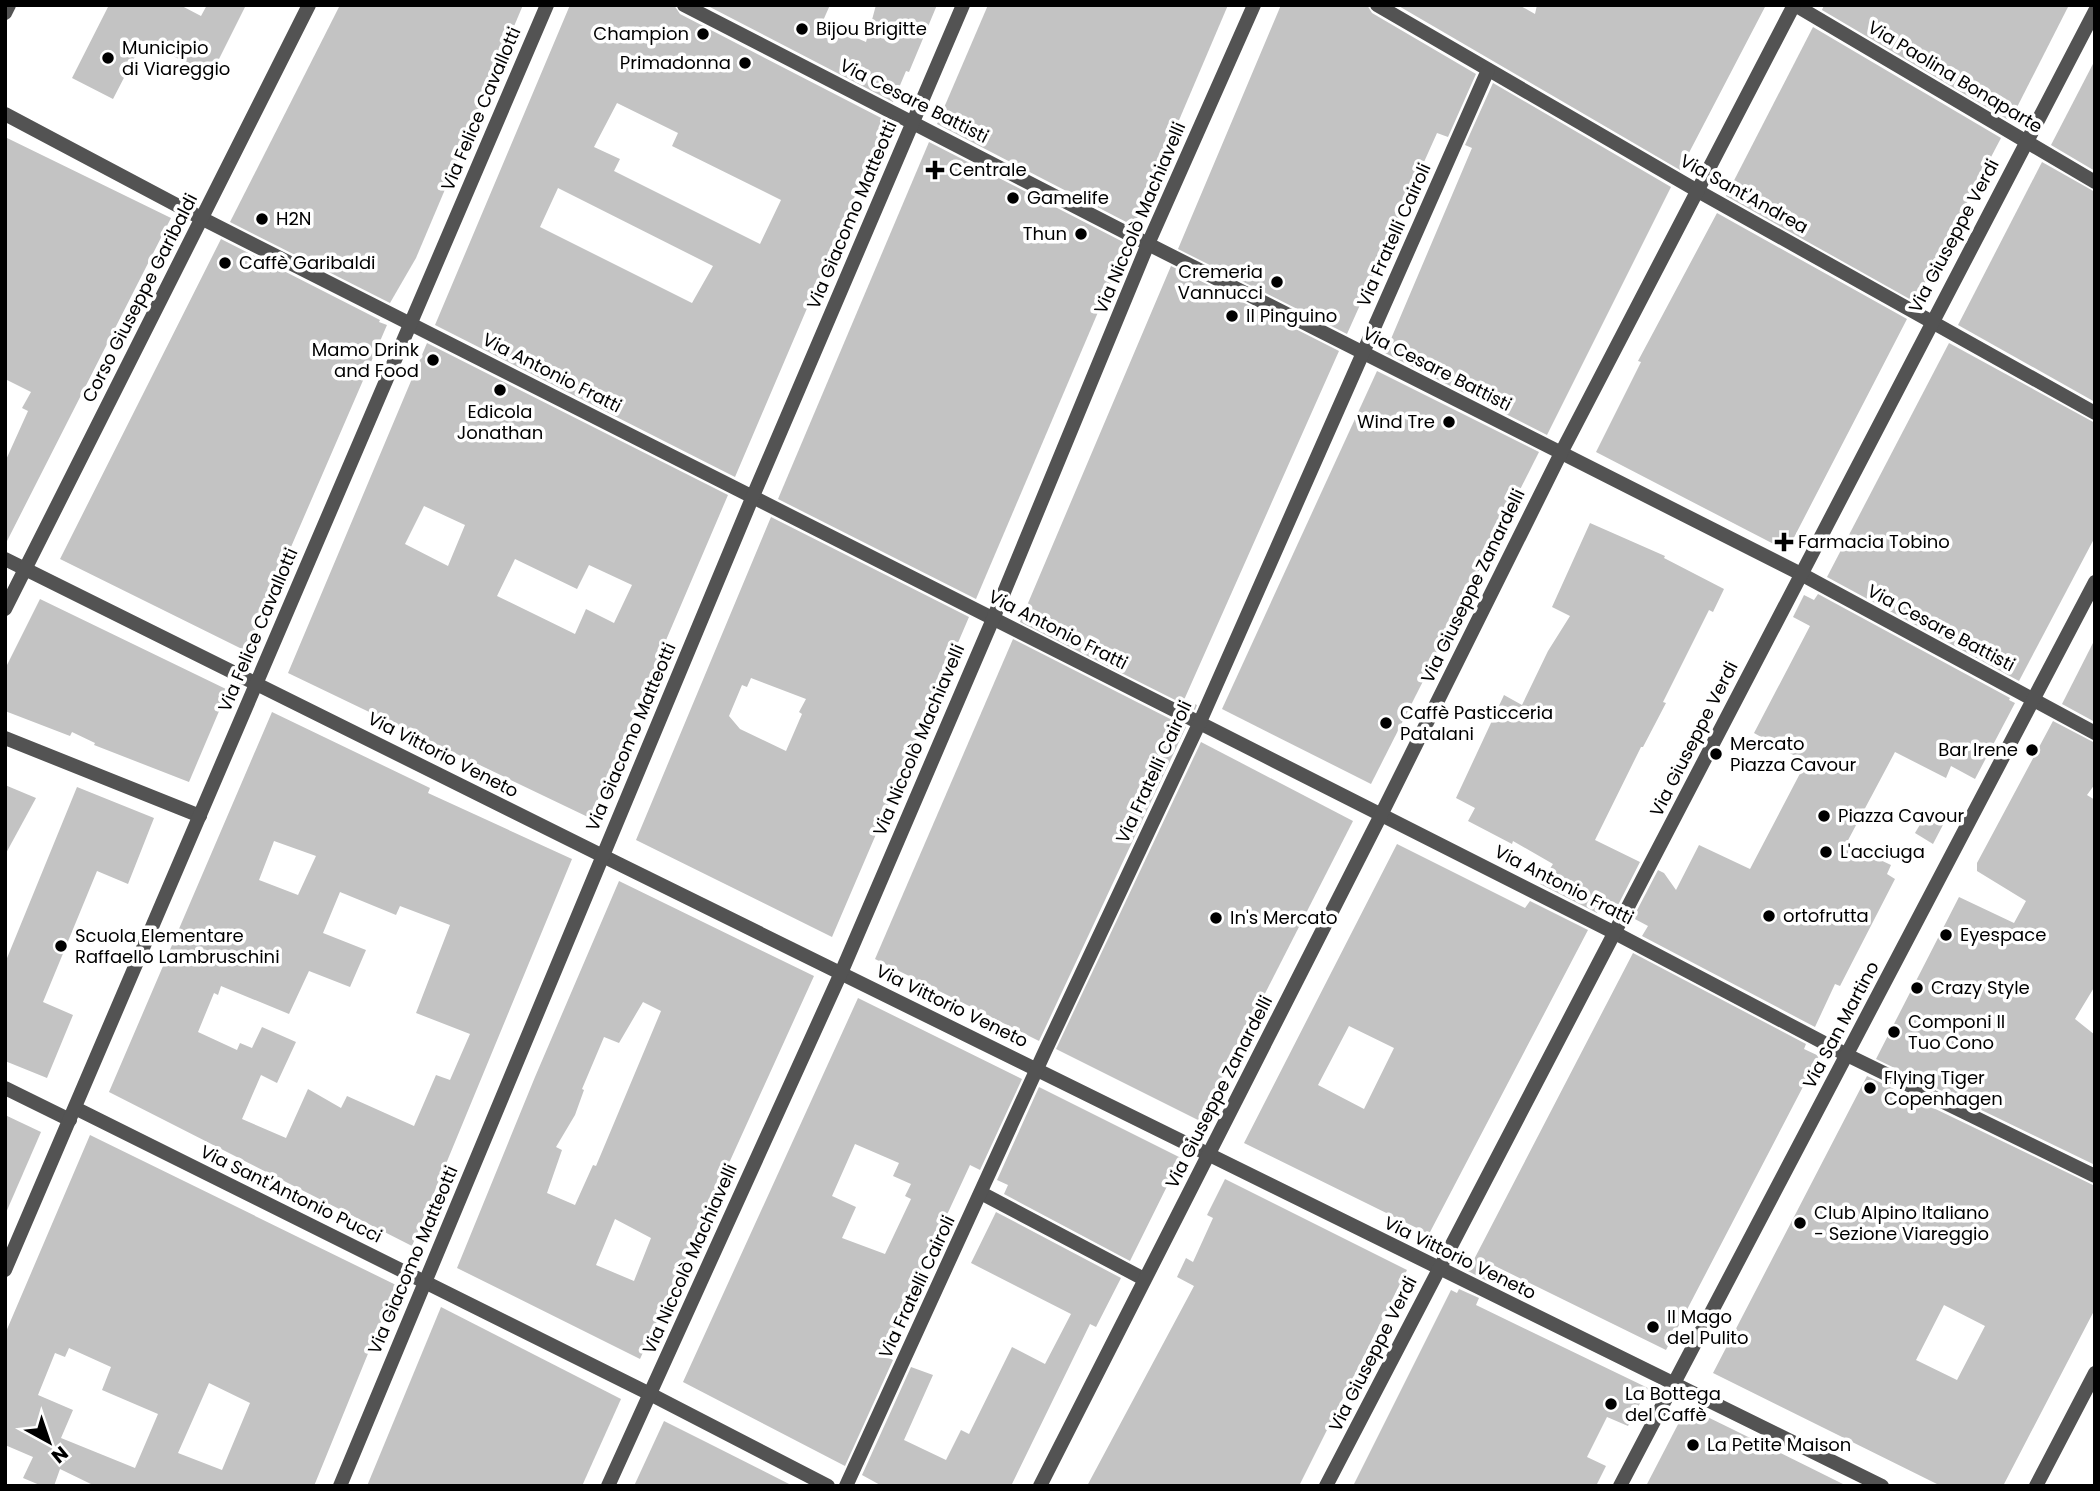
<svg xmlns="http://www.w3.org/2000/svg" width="2100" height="1491" viewBox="0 0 2100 1491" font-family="Poppins,sans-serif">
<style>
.building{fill:#c3c3c3;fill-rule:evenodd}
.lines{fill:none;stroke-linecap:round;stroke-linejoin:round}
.street{stroke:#535353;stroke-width:14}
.poi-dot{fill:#000;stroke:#fff;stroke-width:2.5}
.labels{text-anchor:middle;stroke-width:7;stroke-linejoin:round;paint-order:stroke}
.poi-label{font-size:18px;fill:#000;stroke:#fff;text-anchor:start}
.street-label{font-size:18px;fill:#000;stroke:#fff}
</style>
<rect width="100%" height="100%" fill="#fff"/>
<!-- building -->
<g class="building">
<polygon points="109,5 180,5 201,16 207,5 246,5 211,75 143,41 113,99 72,78"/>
<polygon points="340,5 523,5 416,258 390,303 230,222"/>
<path d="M570,5h104l6,9 207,107 -152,356 -300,-152zM617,103l61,30 -6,13 109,54 -21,44 -146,-73 6,-12 -26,-12zM558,188l155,78 -21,37 -152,-76z"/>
<polygon points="706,5 830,5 822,23 866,42 876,5 937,5 909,72 906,71 893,102"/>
<polygon points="988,5 1228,5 1134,226 937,124"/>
<polygon points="1281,5 1367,5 1372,13 1476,74 1448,137 1437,133 1347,334 1178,249"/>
<polygon points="1397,5 1519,5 1535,14 1537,5 1766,5 1680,170"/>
<polygon points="1824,5 2069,5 2010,121 1822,10"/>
<polygon points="1813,27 2001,138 1915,302 1726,196"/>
<polygon points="2095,60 2095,171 2051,145"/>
<polygon points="1493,83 1671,187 1547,435 1385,353 1472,148 1465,145"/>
<polygon points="5,137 171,218 5,545 5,462 28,411 22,408 31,392 5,379"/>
<polygon points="929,142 1127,244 976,599 778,499"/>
<polygon points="2042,162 2095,192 2095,402 1958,325"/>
<polygon points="1717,213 1907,319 1787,551 1596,452 1641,362 1638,361"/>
<polygon points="221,239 380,320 379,322 387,325 246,651 60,559"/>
<polygon points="1171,266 1339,351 1184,700 1197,705 1195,710 1020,622"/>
<path d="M427,343l301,152 -138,323 -302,-145zM424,506l41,19 -17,41 -43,-22zM515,559l62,30 12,-24 43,20 -18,38 -28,-14 -11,25 -78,-38z"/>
<polygon points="1949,343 2095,423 2095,537 2019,681 1827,577"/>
<polygon points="1377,371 1539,452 1371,784 1222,709"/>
<path d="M771,517l198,100 -137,320 -196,-97zM751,678l55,21 -7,13 3,2 -16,37 -46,-22 -11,-13 13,-31 5,2z"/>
<polygon points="1590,523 1665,556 1664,558 1724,589 1713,612 1709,610 1663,702 1666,703 1643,747 1641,747 1595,840 1640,862 1616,909 1603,903 1597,913 1540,884 1553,864 1513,841 1512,844 1468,821 1475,808 1456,798 1504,695 1522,705 1548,651 1570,616 1552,607"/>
<polygon points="1818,594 2010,698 2009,700 2015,703 1975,779 1951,766 1946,778 1895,752 1846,844 1891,865 1887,874 1895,879 1840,986 1835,984 1815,1027 1642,936 1648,926 1633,918 1658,870 1664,873 1676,890 1699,845 1750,869 1806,762 1754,733 1810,626 1793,617 1804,595 1814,600"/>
<polygon points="40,599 228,690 189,782 94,745 95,743 72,732 70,736 5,711 5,669"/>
<polygon points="1013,639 1186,727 1039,1041 875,959"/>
<polygon points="2095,639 2095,722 2062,704"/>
<path d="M272,712l158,76 -2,5 144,66 -160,387 -303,-154zM274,841l42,15 -18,39 -39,-15zM340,892l56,23 4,-9 50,19 -34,88 54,21 -20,46 -14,-5 -22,51 -67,-30 -6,12 -33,-19 -22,49 -44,-19 19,-44 16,8 19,-41 -34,-15 -10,21 -12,-5 -3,7 -39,-18 16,-39 4,2 3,-9 68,28 20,-43 41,16 16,-37 -43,-17z"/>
<polygon points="2053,721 2095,743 2095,784 2087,795 2095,800 2095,986 2075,1019 2095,1035 2095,1165 1876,1059 1959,897 2014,923 2026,901 1977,871 1977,863"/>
<polygon points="1201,742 1353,821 1200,1121 1056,1049"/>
<polygon points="5,785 36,798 5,855"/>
<polygon points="77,787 154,818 128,884 97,871 43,1002 73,1015 47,1078 5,1061 5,963"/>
<polygon points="1928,811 1945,821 1933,844 1915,833"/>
<path d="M1397,844l128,64 5,-7 58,29 -159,304 -185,-91zM1349,1026l45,22 -30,61 -46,-24z"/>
<path d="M619,881l195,95 -174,383 -183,-91 78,-191zM643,1002l18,9 -65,155 -3,-1 -18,40 -28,-12 15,-43 -6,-3 19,-32 9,-25 -2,-1 22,-52 15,6zM615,1219l36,19 -17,43 -38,-16z"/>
<polygon points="1633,953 1806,1044 1804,1049 1819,1056 1666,1350 1493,1265 1487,1281 1468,1271"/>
<path d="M858,998l164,81 -42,91 -10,-5 -56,121 -31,69 10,5 -48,106 -162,-84zM855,1144l44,19 -6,13 18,8 -6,12 6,3 -26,55 -43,-16 14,-31 -24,-11z"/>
<path d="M1867,1076l228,110v123l-92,177h-62l-228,-113zM1944,1305l41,21 -28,54 -41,-20z"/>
<polygon points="1039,1087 1181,1158 1130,1261 1004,1194 1008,1185 997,1180"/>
<polygon points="5,1115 41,1132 5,1215"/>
<path d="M90,1135l306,150 -82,201h-219l-35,-17 -6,17h-12l-19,-8 10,-21 -28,-12v-111zM69,1348l42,19 -9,23 56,24 -23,54 -74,-30 12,-28 -35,-15 17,-42 10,4zM209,1383l41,20 -28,67 -44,-17z"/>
<polygon points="1225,1179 1407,1270 1299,1486 1087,1486 1194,1286 1177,1277 1186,1258 1193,1262 1213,1218 1207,1215"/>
<polygon points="996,1212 1121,1278 1096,1327 1090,1324 1011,1486 882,1486 862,1475 911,1367 933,1375 904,1440 946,1460 961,1430 969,1434 1012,1347 1045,1364 1071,1314 971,1263"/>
<polygon points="1459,1289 1479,1298 1476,1305 1648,1388 1628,1426 1607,1417 1587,1457 1606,1466 1596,1486 1353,1486 1451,1290 1457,1293"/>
<polygon points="441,1307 621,1399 582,1486 367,1486"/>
<polygon points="1687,1407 1734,1430 1847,1486 1646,1486"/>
<polygon points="664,1421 706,1442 793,1486 634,1486"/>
</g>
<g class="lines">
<!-- street -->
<g class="street">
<polyline points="684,5 1148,244 1801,574 2095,733"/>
<polyline points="1377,5 1696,190 2095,413"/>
<polyline points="1795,5 2095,182"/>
<polyline points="5,13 9,5"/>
<polyline points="5,114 201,218 1615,933 1847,1055 2095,1176"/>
<polyline points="5,559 621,865 1882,1486"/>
<polyline points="5,609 309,5"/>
<polyline points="5,738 200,816"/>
<polyline points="5,1088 70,1120"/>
<polyline points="75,1108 650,1394 828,1486"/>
<polyline points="981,1193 1144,1279"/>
<polyline points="5,1270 547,5"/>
<polyline points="340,1486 753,496 963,5"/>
<polyline points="608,1486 841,973 993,619 1148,244 1254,5"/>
<polyline points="846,1486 1046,1049 1199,724 1488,70"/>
<polyline points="1040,1486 1381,815 1561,453 1794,5"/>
<polyline points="1326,1486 2095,11"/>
<polyline points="1620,1486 2095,582"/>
<polyline points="2036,1486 2095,1373"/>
</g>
</g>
<!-- markers -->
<g class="poi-dot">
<circle cx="802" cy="29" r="7"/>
<circle cx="703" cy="34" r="7"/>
<circle cx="108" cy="58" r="7"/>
<circle cx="745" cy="63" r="7"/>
<path d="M931.5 159.5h7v7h7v7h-7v7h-7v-7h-7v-7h7z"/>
<circle cx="1013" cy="198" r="7"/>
<circle cx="262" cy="219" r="7"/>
<circle cx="1081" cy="234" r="7"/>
<circle cx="225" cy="263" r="7"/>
<circle cx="1277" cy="282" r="7"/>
<circle cx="1232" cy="316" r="7"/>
<circle cx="433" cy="360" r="7"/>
<circle cx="500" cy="390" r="7"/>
<circle cx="1449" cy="422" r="7"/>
<path d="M1780.5 531.5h7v7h7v7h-7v7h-7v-7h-7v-7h7z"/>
<circle cx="1386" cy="723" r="7"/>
<circle cx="2032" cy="750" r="7"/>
<circle cx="1716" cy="754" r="7"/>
<circle cx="1824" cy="816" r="7"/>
<circle cx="1826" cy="852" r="7"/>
<circle cx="1769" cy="916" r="7"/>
<circle cx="1216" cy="918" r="7"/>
<circle cx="1946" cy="935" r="7"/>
<circle cx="61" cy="946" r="7"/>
<circle cx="1917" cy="988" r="7"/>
<circle cx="1894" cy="1032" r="7"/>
<circle cx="1870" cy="1088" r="7"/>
<circle cx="1800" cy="1223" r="7"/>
<circle cx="1653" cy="1327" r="7"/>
<circle cx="1611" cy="1404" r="7"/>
<circle cx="1693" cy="1445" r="7"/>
</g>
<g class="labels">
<!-- poi labels -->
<g class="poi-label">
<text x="816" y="35">Bijou Brigitte</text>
<text x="689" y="40" text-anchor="end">Champion</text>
<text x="122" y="54">Municipio<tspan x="122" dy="21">di Viareggio</tspan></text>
<text x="731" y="69" text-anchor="end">Primadonna</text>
<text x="949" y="176">Centrale</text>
<text x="1027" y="204">Gamelife</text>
<text x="276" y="225">H2N</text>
<text x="1067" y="240" text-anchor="end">Thun</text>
<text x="239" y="269">Caffè Garibaldi</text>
<text x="1263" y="278" text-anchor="end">Cremeria<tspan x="1263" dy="21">Vannucci</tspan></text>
<text x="1246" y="322">Il Pinguino</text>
<text x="419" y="356" text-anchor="end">Mamo Drink<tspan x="419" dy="21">and Food</tspan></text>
<text x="500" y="418" text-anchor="middle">Edicola<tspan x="500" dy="21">Jonathan</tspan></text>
<text x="1435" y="428" text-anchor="end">Wind Tre</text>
<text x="1798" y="548">Farmacia Tobino</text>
<text x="1400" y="719">Caffè Pasticceria<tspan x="1400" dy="21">Patalani</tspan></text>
<text x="1730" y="750">Mercato<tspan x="1730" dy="21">Piazza Cavour</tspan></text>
<text x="2018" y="756" text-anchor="end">Bar Irene</text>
<text x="1838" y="822">Piazza Cavour</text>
<text x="1840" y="858">L'acciuga</text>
<text x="1783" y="922">ortofrutta</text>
<text x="1230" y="924">In's Mercato</text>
<text x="1960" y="941">Eyespace</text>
<text x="75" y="942">Scuola Elementare<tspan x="75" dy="21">Raffaello Lambruschini</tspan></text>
<text x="1931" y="994">Crazy Style</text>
<text x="1908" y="1028">Componi Il<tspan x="1908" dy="21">Tuo Cono</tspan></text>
<text x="1884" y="1084">Flying Tiger<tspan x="1884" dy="21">Copenhagen</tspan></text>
<text x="1814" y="1219">Club Alpino Italiano<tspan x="1814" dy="21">- Sezione Viareggio</tspan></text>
<text x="1667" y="1323">Il Mago<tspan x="1667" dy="21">del Pulito</tspan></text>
<text x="1625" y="1400">La Bottega<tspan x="1625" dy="21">del Caffè</tspan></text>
<text x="1707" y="1451">La Petite Maison</text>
</g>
<!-- street labels -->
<g class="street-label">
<text transform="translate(1955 77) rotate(31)" y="6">Via Paolina Bonaparte</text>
<text transform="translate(914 101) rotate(27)" y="6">Via Cesare Battisti</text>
<text transform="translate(481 109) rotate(-67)" y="6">Via Felice Cavallotti</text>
<text transform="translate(1744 194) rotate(29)" y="6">Via Sant'Andrea</text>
<text transform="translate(852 215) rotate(-67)" y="6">Via Giacomo Matteotti</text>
<text transform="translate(1140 218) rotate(-67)" y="6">Via Niccolò Machiavelli</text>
<text transform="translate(1394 235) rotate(-66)" y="6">Via Fratelli Cairoli</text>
<text transform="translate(1954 236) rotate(-62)" y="6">Via Giuseppe Verdi</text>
<text transform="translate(140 298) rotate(-63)" y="6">Corso Giuseppe Garibaldi</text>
<text transform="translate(1437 369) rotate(27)" y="6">Via Cesare Battisti</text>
<text transform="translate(552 373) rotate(27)" y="6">Via Antonio Fratti</text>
<text transform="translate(1473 586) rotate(-64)" y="6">Via Giuseppe Zanardelli</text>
<text transform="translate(1941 628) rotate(28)" y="6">Via Cesare Battisti</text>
<text transform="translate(258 630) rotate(-67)" y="6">Via Felice Cavallotti</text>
<text transform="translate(1058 630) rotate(27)" y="6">Via Antonio Fratti</text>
<text transform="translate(631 737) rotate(-67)" y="6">Via Giacomo Matteotti</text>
<text transform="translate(1694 739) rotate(-63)" y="6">Via Giuseppe Verdi</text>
<text transform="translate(919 740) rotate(-67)" y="6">Via Niccolò Machiavelli</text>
<text transform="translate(443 755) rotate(27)" y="6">Via Vittorio Veneto</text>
<text transform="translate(1154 772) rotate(-65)" y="6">Via Fratelli Cairoli</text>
<text transform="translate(1564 885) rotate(27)" y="6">Via Antonio Fratti</text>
<text transform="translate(952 1006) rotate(26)" y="6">Via Vittorio Veneto</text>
<text transform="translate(1841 1025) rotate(-62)" y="6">Via San Martino</text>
<text transform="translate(1219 1092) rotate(-63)" y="6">Via Giuseppe Zanardelli</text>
<text transform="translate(291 1194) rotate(26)" y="6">Via Sant'Antonio Pucci</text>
<text transform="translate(1460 1258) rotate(26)" y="6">Via Vittorio Veneto</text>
<text transform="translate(690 1259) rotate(-66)" y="6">Via Niccolò Machiavelli</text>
<text transform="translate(413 1260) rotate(-67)" y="6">Via Giacomo Matteotti</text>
<text transform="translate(917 1287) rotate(-65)" y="6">Via Fratelli Cairoli</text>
<text transform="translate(1373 1354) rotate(-63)" y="6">Via Giuseppe Verdi</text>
</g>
</g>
<!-- border -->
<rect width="2100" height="1491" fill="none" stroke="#000000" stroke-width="14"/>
<!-- north arrow -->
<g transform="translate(49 1442) rotate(140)" stroke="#ffffff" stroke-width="5" paint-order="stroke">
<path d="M0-5L12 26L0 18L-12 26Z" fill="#000000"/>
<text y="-10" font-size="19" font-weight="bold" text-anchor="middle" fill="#000000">N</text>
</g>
</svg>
